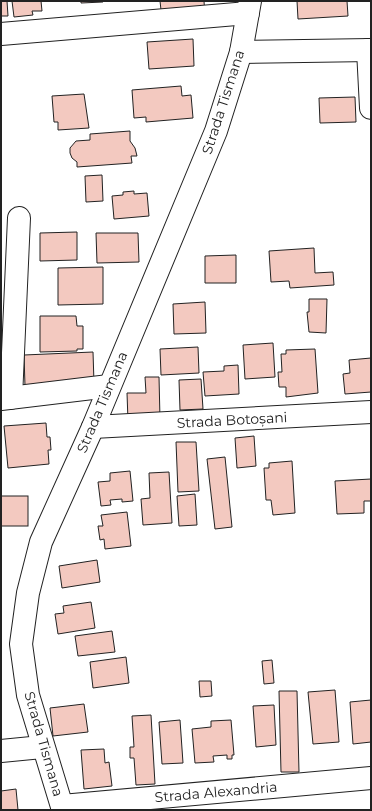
<svg xmlns="http://www.w3.org/2000/svg" width="372" height="811" viewBox="0 0 372 811" font-family="Montserrat,sans-serif">
<style>
.building{fill:#f3c9c0;stroke:#222}
.lines{fill:none;stroke-linecap:round;stroke-linejoin:round}
.minor-casing{stroke:#222;stroke-width:24}
.minor{stroke:#fff;stroke-width:22}
.labels{text-anchor:middle;stroke-width:3;stroke-linejoin:round;paint-order:stroke}
.street-label{font-size:14px;fill:#222;stroke:#fff}
</style>
<rect width="100%" height="100%" fill="#fff"/>
<!-- building -->
<g class="building">
<polygon points="1,1 7,1 8,16 1,16"/>
<polygon points="12,1 41,1 42,11 32,11 33,15 14,17"/>
<polygon points="81,1 103,1 103,2 81,3"/>
<polygon points="160,1 204,1 205,16 162,19"/>
<polygon points="297,1 347,1 348,16 298,19"/>
<polygon points="193,39 194,66 149,69 147,42"/>
<polygon points="181,86 182,96 191,95 193,118 146,122 146,117 134,118 132,90"/>
<polygon points="84,94 89,128 58,130 58,122 54,122 52,96"/>
<polygon points="355,97 356,122 320,123 319,98"/>
<polygon points="130,131 130,141 135,148 137,156 131,156 132,163 77,167 77,162 72,158 70,153 70,148 76,141 90,140 90,134"/>
<polygon points="102,175 103,201 86,202 85,176"/>
<polygon points="134,191 134,194 147,193 149,216 114,219 112,196 123,195 123,192"/>
<polygon points="77,232 77,260 40,261 40,233"/>
<polygon points="96,233 138,233 139,262 97,263"/>
<polygon points="314,248 315,273 333,272 334,285 290,288 289,281 271,282 269,251"/>
<polygon points="236,255 236,283 205,283 205,256"/>
<polygon points="103,267 103,304 58,305 58,268"/>
<polygon points="309,299 327,299 326,333 309,332 307,312 309,312"/>
<polygon points="205,302 206,333 174,334 173,304"/>
<polygon points="40,316 76,316 77,326 83,326 83,349 77,349 77,351 40,352"/>
<polygon points="273,343 275,377 245,379 243,345"/>
<polygon points="198,347 199,373 161,375 160,349"/>
<polygon points="315,349 318,393 286,397 286,387 279,387 278,372 282,372 281,354 286,354 286,350"/>
<polygon points="93,352 94,383 25,386 24,355"/>
<polygon points="371,358 371,392 345,394 343,374 350,373 349,360"/>
<polygon points="238,365 239,394 205,396 203,372 224,371 224,366"/>
<polygon points="145,377 159,377 160,419 128,421 127,393 146,393"/>
<polygon points="201,379 203,409 180,410 179,380"/>
<polygon points="46,423 47,437 50,437 51,450 48,450 49,464 8,468 4,426"/>
<polygon points="254,436 256,466 237,468 235,438"/>
<polygon points="176,442 196,442 199,491 178,492"/>
<polygon points="225,457 232,527 215,529 207,459"/>
<polygon points="292,461 295,513 273,515 271,500 266,500 264,468 269,468 269,463"/>
<polygon points="130,471 133,501 122,502 122,499 110,500 111,505 101,506 98,482 110,481 110,473"/>
<polygon points="169,472 172,523 143,525 141,499 150,498 149,473"/>
<polygon points="371,479 371,501 364,501 364,513 337,514 335,481"/>
<polygon points="195,494 197,525 179,526 177,496"/>
<rect x="1" y="496" width="27" height="30"/>
<polygon points="127,512 131,546 105,549 104,539 100,540 98,526 103,526 101,515"/>
<polygon points="97,560 100,582 62,588 59,566"/>
<polygon points="91,602 95,628 58,634 55,614 64,613 63,606"/>
<polygon points="112,631 115,652 78,656 75,636"/>
<polygon points="126,657 129,683 93,688 90,662"/>
<polygon points="272,660 274,683 264,684 262,661"/>
<polygon points="199,681 211,681 212,696 200,697"/>
<polygon points="335,690 339,742 313,744 308,692"/>
<polygon points="279,691 297,691 299,772 281,772"/>
<polygon points="371,700 371,742 353,744 350,702"/>
<polygon points="84,704 88,732 53,736 50,708"/>
<polygon points="274,705 276,745 256,747 253,706"/>
<polygon points="151,715 155,784 136,785 134,758 130,758 130,747 134,747 132,716"/>
<polygon points="180,720 183,763 162,764 159,722"/>
<polygon points="231,720 234,755 232,755 232,759 227,759 227,755 213,756 214,762 195,763 192,729 211,727 211,721"/>
<polygon points="104,749 105,763 109,762 112,786 84,789 81,750"/>
<polygon points="16,789 18,810 1,810 1,791"/>
</g>
<g class="lines">
<!-- minor casing -->
<g class="minor-casing">
<g id="minor">
<polyline points="1,34 248,13"/>
<polyline points="368,50 371,108"/>
<polyline points="241,52 371,50"/>
<polyline points="11,398 19,218"/>
<polyline points="1,399 109,386"/>
<polyline points="93,427 371,412"/>
<polyline points="1,751 42,747"/>
<polyline points="62,806 371,778"/>
<polyline points="63,810 28,695 21,644 28,593 41,542 93,427 216,131 241,52 250,1"/>
</g>
</g>
<!-- minor -->
<use href="#minor" class="minor"/>
</g>
<g class="labels">
<!-- street labels -->
<g class="street-label">
<text transform="translate(223 102) rotate(-72)" y="5">Strada Tismana</text>
<text transform="translate(102 402) rotate(-67)" y="5">Strada Tismana</text>
<text transform="translate(232 420) rotate(-3)" y="5">Strada Botoșani</text>
<text transform="translate(44 744) rotate(74)" y="5">Strada Tismana</text>
<text transform="translate(216 792) rotate(-5)" y="5">Strada Alexandria</text>
</g>
</g>
<!-- border -->
<rect width="372" height="811" fill="none" stroke="#222222" stroke-width="4"/>
</svg>
